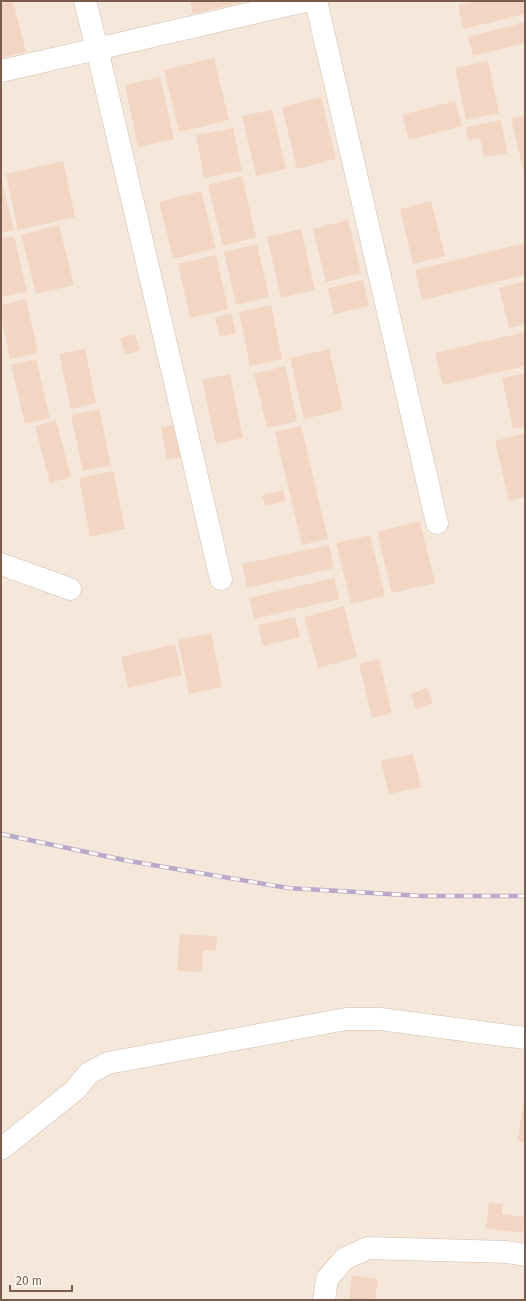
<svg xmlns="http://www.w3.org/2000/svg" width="526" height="1301" viewBox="0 0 526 1301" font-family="'Fira Sans',sans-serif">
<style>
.residential{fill:#f5e8da}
.building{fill:#f3d5c3}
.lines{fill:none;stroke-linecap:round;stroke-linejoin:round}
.minor-casing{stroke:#d1beb0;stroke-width:23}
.minor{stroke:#fff;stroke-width:22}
.rail-casing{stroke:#b9a8c9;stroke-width:4.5}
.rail{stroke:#fffaf3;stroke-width:3;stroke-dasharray:9;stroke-linecap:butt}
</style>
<rect width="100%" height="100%" fill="#fdf6ec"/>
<!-- residential -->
<rect class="residential" x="1" y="1" width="524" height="1299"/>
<!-- building -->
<g class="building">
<polygon points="13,1 26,52 1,58 1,4"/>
<polygon points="190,1 244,1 244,2 193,14"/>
<polygon points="476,1 525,1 525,14 463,29 458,5"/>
<polygon points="525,22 525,43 473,56 468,37"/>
<polygon points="214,58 229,120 179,132 164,70"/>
<polygon points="488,61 499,113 466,120 455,68"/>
<polygon points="160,77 174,139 138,147 125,85"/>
<polygon points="321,97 336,159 297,169 282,107"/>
<polygon points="455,101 462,126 409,140 402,115"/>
<polygon points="272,110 286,169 256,176 242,116"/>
<polygon points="525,115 525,173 524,173 511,119"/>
<polygon points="501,120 507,153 484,157 480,138 468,140 466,127"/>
<polygon points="233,128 242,171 204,178 196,135"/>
<polygon points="63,161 75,217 18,230 6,174"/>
<polygon points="242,176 256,237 223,246 208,185"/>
<polygon points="1,179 14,230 1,233"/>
<polygon points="201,191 216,248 173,259 159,202"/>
<polygon points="431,201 445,256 413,264 400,209"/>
<polygon points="348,220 361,273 326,282 313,229"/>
<polygon points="59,225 74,285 36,294 21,235"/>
<polygon points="301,229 315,290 281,298 267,237"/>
<polygon points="14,236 27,292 1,297 1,239"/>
<polygon points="525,243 525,275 422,300 415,270"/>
<polygon points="257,244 269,297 236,305 224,252"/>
<polygon points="216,255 228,309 190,318 178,264"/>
<polygon points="363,280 369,306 334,314 328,288"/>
<polygon points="525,281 525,324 509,328 499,288"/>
<polygon points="26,299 38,353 10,359 1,316 1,305"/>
<polygon points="271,305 282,359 250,366 239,312"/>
<polygon points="231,313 236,333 220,337 215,318"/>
<polygon points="525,332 525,366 443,385 435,353"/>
<polygon points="135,334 140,350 125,355 120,338"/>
<polygon points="85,349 96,403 71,409 59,354"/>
<polygon points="329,349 343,410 304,419 290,358"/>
<polygon points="36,359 50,418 25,424 11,365"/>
<polygon points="285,366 297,421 267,428 254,374"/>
<polygon points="525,373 525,427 513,429 502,378"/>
<polygon points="230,374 243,438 216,444 202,380"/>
<polygon points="99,409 111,465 83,471 71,415"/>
<polygon points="56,420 71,477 50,483 35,426"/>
<polygon points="174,425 181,457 167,460 161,427"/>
<polygon points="301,426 328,539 302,545 275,432"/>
<polygon points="525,433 525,497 509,501 495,441"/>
<polygon points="113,471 125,529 90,537 79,478"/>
<polygon points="283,490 286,501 265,506 262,495"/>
<polygon points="420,521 435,583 392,593 377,532"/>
<polygon points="370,535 385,596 351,604 336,543"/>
<polygon points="329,545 334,568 247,588 242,564"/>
<polygon points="334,578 339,599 254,619 249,598"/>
<polygon points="344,606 357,657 318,668 304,617"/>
<polygon points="295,617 300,637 263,646 258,625"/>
<polygon points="211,633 222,687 189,694 178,640"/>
<polygon points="175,644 182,675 128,688 121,657"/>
<polygon points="379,659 392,713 372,718 359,664"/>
<polygon points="427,688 433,703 416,710 411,694"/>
<polygon points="413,754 421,787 389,794 381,761"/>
<polygon points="180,934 217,936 216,951 203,950 202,972 177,971"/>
<polygon points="524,1095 525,1095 525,1142 518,1141"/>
<polygon points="489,1202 503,1204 502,1214 525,1217 523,1233 486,1229"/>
<polygon points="352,1275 378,1279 375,1300 349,1300"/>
</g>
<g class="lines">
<!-- minor casing -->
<g class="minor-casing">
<g id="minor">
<polyline points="85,1 97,49 221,579"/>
<polyline points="316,1 437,523"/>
<polyline points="1,71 305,1"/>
<polyline points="1,564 70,589"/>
<polyline points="1,1149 75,1090 89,1073 108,1063 346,1019 380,1019 525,1038"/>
<polyline points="324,1300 327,1279 344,1259 368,1248 507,1252 525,1255"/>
</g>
</g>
<!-- minor -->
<use href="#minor" class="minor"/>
<!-- rail casing -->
<g class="rail-casing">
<polyline id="rail" points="1,834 129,861 288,888 422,896 525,896"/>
</g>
<!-- rail -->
<use href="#rail" class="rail"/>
</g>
<!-- border -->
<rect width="526" height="1301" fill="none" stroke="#7a5c4d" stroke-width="4"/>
<!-- scale -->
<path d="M10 1285v6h62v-6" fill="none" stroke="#7a5c4d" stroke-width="2"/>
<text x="16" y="1285" font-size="12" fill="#7a5c4d" stroke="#fffaf3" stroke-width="3" paint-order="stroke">20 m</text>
</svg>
